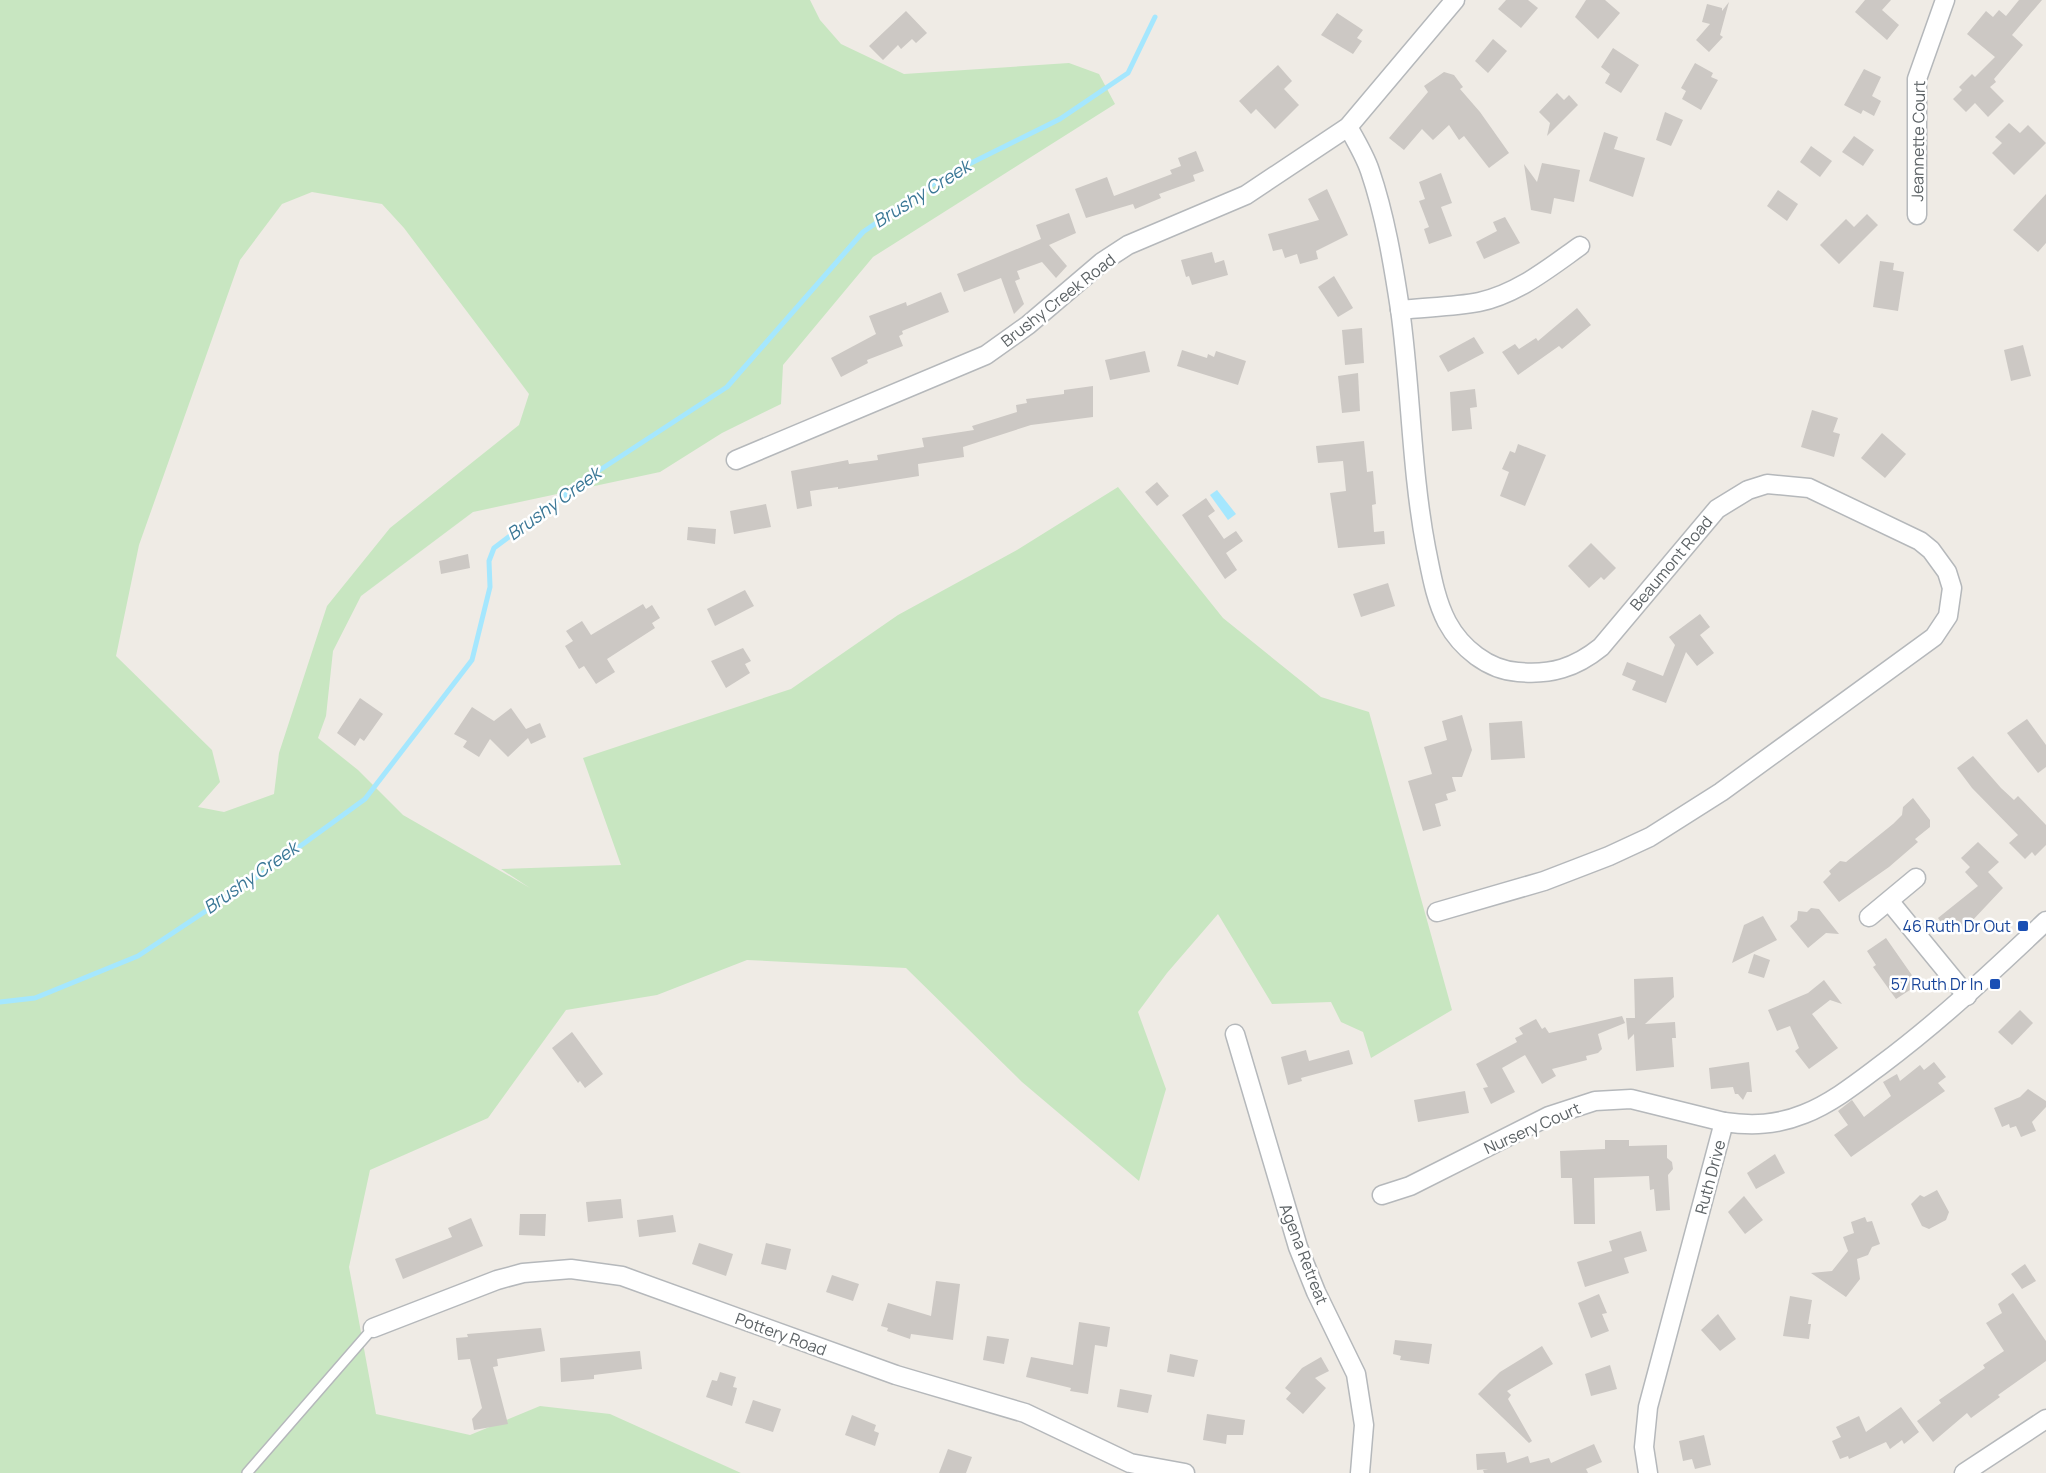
<svg xmlns="http://www.w3.org/2000/svg" width="2046" height="1473" viewBox="0 0 2046 1473" font-family="Manrope,sans-serif">
<style>
.green{fill:#c8e6c1;fill-rule:evenodd}
.water{fill:#a5e7fe}
.lines{fill:none;stroke-linecap:round;stroke-linejoin:round}
.stream{stroke:#a5e7fe;stroke-width:5}
.building{fill:#ccc8c4}
.service-casing{stroke:#b5b8bb;stroke-width:12}
.minor-casing{stroke:#b5b8bb;stroke-width:21}
.service{stroke:#fff;stroke-width:9}
.minor{stroke:#fff;stroke-width:18}
.transit-dot{fill:#1a4fb4;stroke:#fff;stroke-width:2}
.labels{text-anchor:middle;stroke-width:5;stroke-linejoin:round;paint-order:stroke}
.street-label{font-size:16px;fill:#5c6265;stroke:#fff}
.transit-label{font-size:16px;fill:#164399;stroke:#fff;text-anchor:end}
.water-label{font-size:18px;font-style:italic;fill:#3a7796;stroke:#fff}
</style>
<rect width="100%" height="100%" fill="#efebe5"/>
<!-- green -->
<path class="green" d="M0,0h810l10,20 21,24 63,30 165,-11 30,11 16,30 -242,153 -90,108 -2,39 -59,29 -62,39 -187,40 -112,84 -28,55 -7,65 -8,22 40,32 45,45 127,73 -29,-19 120,-4 -38,-107 208,-69 107,-74 119,-65 101,-63 105,131 98,79 48,15 83,298 -81,48 -8,-26 -22,-10 -10,-20 -59,2 -54,-90 -51,59 -29,39 28,77 -27,92 -117,-99 -116,-114 -159,-8 -90,35 -91,15 -78,108 -118,52 -21,97 27,147 94,21 70,-29 70,8 131,59h-741zM312,192l70,12 22,24 125,166 -10,31 -129,103 -63,78 -48,147 -5,41 -50,18 -26,-5 22,-25 -8,-32 -96,-94 23,-111 101,-285 42,-56z"/>
<!-- water -->
<polygon class="water" points="1217,490 1236,514 1228,520 1210,495"/>
<g class="lines">
<!-- stream -->
<polyline class="stream" points="0,1002 35,998 138,956 266,871 365,799 472,660 490,587 489,561 494,548 586,479 727,387 863,232 945,176 1060,119 1128,73 1155,17"/>
</g>
<!-- building -->
<g class="building">
<polygon points="1506,0 1528,0 1538,8 1521,28 1498,9"/>
<polygon points="1586,0 1605,0 1620,13 1598,39 1575,17"/>
<polygon points="1865,0 1891,0 1882,10 1899,25 1887,40 1855,12"/>
<polygon points="2019,0 2042,0 2012,35 2023,45 1994,79 1996,82 1990,87 2004,101 1988,117 1975,103 1966,112 1953,99 1962,90 1959,87 1972,74 1975,77 1995,57 1967,34 1986,11 1993,17 1999,10 2006,16"/>
<polygon points="1729,2 1720,35 1723,37 1709,52 1696,40 1710,24 1702,22 1707,4 1722,8 1722,11"/>
<polygon points="906,11 927,33 916,43 912,39 901,49 898,45 883,60 869,46"/>
<polygon points="1337,13 1363,30 1357,38 1362,41 1353,54 1321,35"/>
<polygon points="1493,39 1507,51 1488,73 1475,61"/>
<polygon points="1613,48 1639,65 1621,93 1605,83 1610,74 1601,67"/>
<polygon points="1695,63 1713,73 1711,77 1718,80 1701,110 1682,99 1686,91 1681,88"/>
<polygon points="1278,65 1292,81 1284,89 1299,105 1275,129 1256,109 1251,114 1239,101"/>
<polygon points="1864,69 1881,77 1872,96 1881,101 1874,116 1863,110 1861,114 1844,105"/>
<polygon points="1444,72 1454,75 1463,87 1460,89 1480,112 1509,153 1489,168 1464,136 1459,140 1449,125 1433,140 1422,129 1404,150 1389,138 1428,92 1424,86"/>
<polygon points="1557,93 1564,100 1569,95 1578,105 1547,136 1550,123 1539,112"/>
<polygon points="1665,112 1683,120 1671,146 1656,140"/>
<polygon points="2009,123 2020,133 2028,125 2046,143 2014,175 1992,153 2002,143 1995,137"/>
<polygon points="1604,132 1618,137 1614,149 1645,158 1633,197 1589,181"/>
<polygon points="1854,136 1874,150 1863,166 1842,152"/>
<polygon points="1811,146 1832,161 1820,177 1800,162"/>
<polygon points="1196,151 1204,171 1193,175 1195,181 1159,194 1161,198 1135,209 1133,204 1086,218 1075,189 1107,177 1114,196 1172,174 1170,170 1181,166 1178,158"/>
<polygon points="1542,163 1580,170 1574,202 1554,198 1551,214 1531,210 1524,164 1537,182"/>
<polygon points="1441,173 1452,203 1441,207 1452,236 1429,244 1424,229 1429,227 1419,201 1425,199 1419,182"/>
<polygon points="1327,189 1348,235 1316,251 1318,259 1300,264 1297,254 1285,258 1282,249 1273,251 1268,234 1319,220 1308,199"/>
<polygon points="1778,190 1798,204 1787,221 1767,206"/>
<polygon points="2046,194 2046,243 2038,252 2013,230"/>
<polygon points="1069,213 1076,233 1049,245 1067,266 1056,278 1042,262 1017,271 1020,279 1015,281 1024,304 1014,314 1001,278 964,292 957,274 1041,239 1036,225"/>
<polygon points="1867,214 1878,225 1839,264 1820,245 1846,219 1854,227"/>
<polygon points="1505,217 1520,243 1484,259 1476,242 1497,231 1493,222"/>
<polygon points="1212,252 1215,263 1224,260 1228,275 1192,285 1189,276 1186,277 1181,260"/>
<polygon points="1880,261 1894,263 1893,270 1904,272 1898,311 1873,307"/>
<polygon points="1334,276 1353,308 1338,317 1318,287"/>
<polygon points="941,292 949,312 902,331 903,334 899,336 903,346 867,360 868,363 841,377 831,358 876,334 869,316 906,302 907,306"/>
<polygon points="1577,308 1591,325 1562,349 1559,346 1518,375 1502,352 1515,344 1519,349 1536,338 1538,341"/>
<polygon points="1362,328 1364,363 1345,365 1342,330"/>
<polygon points="1474,337 1484,353 1448,372 1439,356"/>
<polygon points="2023,345 2031,376 2011,381 2004,350"/>
<polygon points="1182,350 1207,358 1208,354 1214,357 1216,351 1246,361 1238,385 1177,366"/>
<polygon points="1145,351 1150,372 1110,380 1105,360"/>
<polygon points="1358,373 1360,411 1342,413 1338,376"/>
<polygon points="1093,386 1093,417 1031,425 963,447 964,457 918,464 919,476 838,489 838,487 810,491 812,506 797,509 791,471 848,460 849,464 878,460 877,455 924,447 922,438 974,430 972,426 1017,412 1016,405 1027,403 1026,399 1064,394 1064,390"/>
<polygon points="1475,389 1477,407 1470,408 1472,429 1452,431 1450,392"/>
<polygon points="1812,410 1838,418 1833,432 1840,434 1834,457 1801,447"/>
<polygon points="1882,433 1906,454 1885,478 1861,458"/>
<polygon points="1364,441 1367,472 1373,471 1376,504 1372,505 1374,532 1384,531 1385,544 1338,548 1330,493 1346,491 1343,461 1318,463 1316,446"/>
<polygon points="1518,444 1546,455 1525,506 1500,496 1509,472 1502,469 1510,451 1515,453"/>
<polygon points="1157,482 1169,496 1157,506 1145,492"/>
<polygon points="1206,498 1215,511 1208,516 1224,539 1236,531 1243,541 1226,553 1237,570 1225,579 1182,515"/>
<polygon points="766,504 771,527 734,534 730,511"/>
<polygon points="688,527 716,529 715,544 687,540"/>
<polygon points="1591,543 1616,568 1604,580 1601,577 1589,588 1568,566"/>
<polygon points="468,554 470,568 441,574 439,561"/>
<polygon points="1388,583 1395,606 1361,617 1353,594"/>
<polygon points="745,590 754,606 715,626 707,609"/>
<polygon points="643,604 646,609 652,605 660,618 652,623 655,628 607,659 615,672 596,684 584,666 579,669 565,646 573,641 566,631 582,621 591,635"/>
<polygon points="1700,614 1710,627 1700,635 1714,653 1697,666 1686,652 1666,703 1632,690 1636,681 1622,675 1627,662 1663,676 1675,645 1669,637"/>
<polygon points="743,648 751,661 745,664 750,673 726,688 711,661"/>
<polygon points="360,698 383,714 364,741 360,738 355,746 337,733"/>
<polygon points="472,707 494,721 511,708 526,729 540,723 546,737 531,744 528,738 508,757 490,739 479,757 463,747 467,741 454,734"/>
<polygon points="1462,715 1472,750 1462,777 1452,777 1456,791 1446,794 1448,800 1435,804 1441,826 1423,831 1408,781 1432,774 1424,747 1447,740 1442,721"/>
<polygon points="2027,719 2046,745 2046,767 2038,773 2007,733"/>
<polygon points="1522,721 1525,758 1491,760 1489,723"/>
<polygon points="1973,756 2001,788 2014,800 2018,796 2046,825 2046,845 2035,856 2032,852 2025,859 2009,843 2018,835 1972,788 1957,768"/>
<polygon points="1913,798 1930,820 1930,827 1915,839 1918,842 1889,867 1839,902 1823,882 1831,874 1829,871 1840,861 1846,862 1893,824 1902,815 1903,807"/>
<polygon points="1978,842 1999,862 1988,872 2003,888 1971,922 1957,933 1953,928 1948,932 1938,918 1978,886 1965,872 1970,867 1961,858"/>
<polygon points="1811,908 1819,909 1839,934 1826,933 1808,948 1790,926 1797,920 1798,911 1807,912"/>
<polygon points="1763,916 1777,940 1732,963 1744,925"/>
<polygon points="1886,938 1916,981 1914,983 1916,986 1896,999 1873,967 1876,965 1867,951"/>
<polygon points="1754,954 1770,960 1764,978 1748,973"/>
<polygon points="1673,977 1674,997 1645,1024 1675,1022 1676,1038 1672,1038 1674,1067 1636,1071 1634,1034 1628,1040 1626,1018 1635,1018 1634,979"/>
<polygon points="1824,980 1842,1004 1830,1000 1812,1014 1838,1048 1809,1069 1795,1051 1799,1048 1790,1026 1777,1031 1768,1010 1808,993"/>
<polygon points="2020,1010 2033,1023 2012,1045 1998,1032"/>
<polygon points="1622,1016 1625,1023 1598,1034 1602,1049 1598,1053 1586,1056 1587,1060 1552,1069 1556,1076 1542,1084 1525,1055 1502,1068 1515,1092 1491,1104 1483,1088 1488,1087 1476,1064 1517,1042 1515,1038 1523,1034 1519,1028 1536,1019 1542,1029 1545,1027 1549,1033"/>
<polygon points="572,1032 603,1074 585,1088 580,1081 578,1083 552,1048"/>
<polygon points="1306,1050 1309,1061 1349,1050 1353,1064 1301,1078 1302,1081 1288,1085 1281,1057"/>
<polygon points="1749,1062 1752,1092 1747,1092 1743,1100 1738,1094 1735,1094 1733,1087 1711,1089 1709,1068"/>
<polygon points="1934,1062 1946,1077 1938,1083 1945,1091 1851,1157 1834,1135 1848,1125 1838,1111 1852,1100 1864,1117 1891,1096 1883,1082 1897,1074 1900,1081 1920,1065 1924,1070"/>
<polygon points="2028,1089 2046,1101 2046,1107 2032,1122 2036,1131 2021,1137 2016,1126 2010,1128 2009,1124 2002,1127 1994,1108 2020,1097"/>
<polygon points="1465,1091 1469,1113 1418,1122 1414,1100"/>
<polygon points="1605,1140 1629,1140 1629,1146 1667,1145 1667,1158 1672,1162 1673,1169 1668,1175 1670,1210 1656,1211 1654,1189 1650,1190 1649,1176 1594,1178 1595,1224 1574,1224 1572,1178 1561,1178 1560,1151 1605,1149"/>
<polygon points="1775,1154 1785,1173 1756,1189 1747,1173"/>
<polygon points="1937,1190 1949,1212 1946,1220 1929,1229 1922,1226 1911,1204 1920,1195 1924,1197"/>
<polygon points="1744,1196 1763,1220 1745,1234 1728,1212"/>
<polygon points="621,1199 623,1218 588,1222 586,1202"/>
<polygon points="520,1214 546,1214 545,1236 519,1235"/>
<polygon points="673,1215 676,1232 639,1237 637,1220"/>
<polygon points="1865,1217 1867,1222 1872,1221 1880,1244 1872,1247 1868,1255 1857,1259 1860,1279 1846,1297 1811,1273 1832,1271 1848,1251 1843,1237 1854,1233 1851,1222"/>
<polygon points="471,1218 483,1246 403,1279 395,1259 452,1237 448,1228"/>
<polygon points="1641,1231 1647,1251 1624,1258 1629,1273 1585,1287 1577,1262 1612,1251 1609,1241"/>
<polygon points="699,1243 733,1254 726,1276 692,1264"/>
<polygon points="766,1243 791,1249 786,1270 761,1264"/>
<polygon points="2025,1264 2036,1281 2022,1289 2011,1274"/>
<polygon points="832,1275 859,1284 853,1301 826,1292"/>
<polygon points="936,1281 960,1284 953,1340 911,1334 910,1339 887,1331 888,1328 881,1326 888,1303 931,1316"/>
<polygon points="2013,1293 2046,1341 2046,1361 1998,1395 2000,1397 1971,1418 1967,1413 1933,1442 1917,1421 1941,1403 1939,1400 1985,1368 1983,1365 2004,1351 1986,1323 2002,1313 1998,1304"/>
<polygon points="1599,1294 1607,1313 1602,1314 1609,1331 1591,1338 1578,1303"/>
<polygon points="1790,1296 1812,1300 1808,1324 1811,1324 1809,1339 1783,1336"/>
<polygon points="1718,1314 1736,1339 1720,1351 1701,1330"/>
<polygon points="1079,1322 1110,1327 1107,1347 1095,1345 1088,1394 1070,1391 1071,1388 1026,1377 1031,1357 1073,1365"/>
<polygon points="541,1328 545,1351 497,1359 498,1366 493,1367 508,1424 474,1430 472,1419 482,1408 470,1359 458,1360 456,1338 468,1337 467,1334"/>
<polygon points="987,1336 1009,1339 1004,1364 983,1360"/>
<polygon points="1395,1340 1432,1344 1429,1364 1400,1360 1401,1356 1393,1354"/>
<polygon points="1542,1346 1553,1364 1507,1391 1511,1395 1508,1399 1532,1441 1529,1443 1478,1394 1500,1372"/>
<polygon points="640,1351 642,1369 594,1375 594,1379 561,1382 560,1358"/>
<polygon points="1170,1354 1198,1360 1194,1377 1167,1372"/>
<polygon points="1321,1357 1329,1371 1315,1378 1326,1388 1303,1414 1286,1399 1291,1393 1285,1388 1302,1368"/>
<polygon points="1610,1365 1617,1389 1591,1396 1585,1374"/>
<polygon points="720,1372 736,1377 733,1387 737,1388 732,1406 706,1397 712,1380 717,1381"/>
<polygon points="1120,1389 1152,1395 1148,1413 1117,1407"/>
<polygon points="753,1400 781,1409 773,1432 745,1423"/>
<polygon points="1901,1407 1919,1432 1904,1444 1902,1440 1890,1449 1886,1442 1849,1459 1848,1456 1840,1459 1832,1441 1841,1437 1836,1427 1859,1416 1866,1432"/>
<polygon points="1207,1414 1245,1420 1243,1435 1227,1435 1226,1444 1203,1440"/>
<polygon points="852,1415 876,1425 874,1431 879,1433 875,1446 845,1435"/>
<polygon points="1704,1435 1711,1465 1695,1469 1692,1459 1683,1461 1679,1441"/>
<polygon points="1594,1444 1602,1462 1586,1469 1588,1473 1484,1473 1483,1470 1488,1469 1477,1470 1476,1454 1505,1452 1507,1463 1528,1456 1530,1463 1549,1458 1551,1463"/>
<polygon points="948,1449 972,1457 966,1473 939,1473"/>
</g>
<g class="lines">
<!-- service casing -->
<g class="service-casing">
<polyline id="service" points="247,1473 373,1328"/>
</g>
<!-- minor casing -->
<g class="minor-casing">
<g id="minor">
<path d="M1348,127c8,14 17,29 22,44 15,44 23,92 30,138 11,79 11,160 26,239 5,24 9,51 21,74 14,26 41,48 71,50 33,3 57,-4 83,-25l116,-138 31,-19 19,-6 42,4 111,53 11,9 16,22 5,16 -4,28 -14,21 -213,155 -71,45 -41,19 -65,25 -107,31"/>
<polyline points="1917,215 1917,79 1945,0"/>
<path d="M1400,310c25,-3 53,-3 79,-8 38,-8 70,-34 101,-56"/>
<polyline points="736,460 986,355 1028,325 1102,262 1128,245 1246,195 1348,127 1455,0"/>
<polyline points="1890,902 1967,996"/>
<polyline points="1869,917 1916,878"/>
<polyline points="1235,1034 1298,1247 1316,1292 1356,1374 1364,1425 1360,1473"/>
<polyline points="1382,1195 1410,1186 1549,1116 1595,1101 1631,1099 1724,1122"/>
<polyline points="373,1328 497,1280 523,1273 571,1269 622,1276 896,1375 1025,1413 1130,1463 1185,1473"/>
<path d="M1648,1473l-4,-26 4,-40 76,-285c28,4 53,3 80,-8 28,-11 53,-31 77,-49 59,-44 112,-94 165,-144"/>
<polyline points="1964,1473 2046,1419"/>
</g>
</g>
<!-- service -->
<use href="#service" class="service"/>
<!-- minor -->
<use href="#minor" class="minor"/>
</g>
<!-- markers -->
<g class="transit-dot">
<rect x="2017" y="920" width="12" height="12" rx="3"/>
<rect x="1989" y="978" width="12" height="12" rx="3"/>
</g>
<g class="labels">
<!-- street labels -->
<g class="street-label">
<text transform="translate(1918 141) rotate(-89)" y="6">Jeannette Court</text>
<text transform="translate(1058 300) rotate(-38)" y="6">Brushy Creek Road</text>
<text transform="translate(1671 563) rotate(-50)" y="6">Beaumont Road</text>
<text transform="translate(1532 1128) rotate(-24)" y="6">Nursery Court</text>
<text transform="translate(1710 1177) rotate(-75)" y="6">Ruth Drive</text>
<text transform="translate(1304 1254) rotate(69)" y="6">Agena Retreat</text>
<text transform="translate(781 1334) rotate(20)" y="6">Pottery Road</text>
</g>
<!-- transit labels -->
<g class="transit-label">
<text x="2011" y="932">46 Ruth Dr Out</text>
<text x="1983" y="990">57 Ruth Dr In</text>
</g>
<!-- water labels -->
<g class="water-label">
<text transform="translate(922 194) rotate(-32)" y="6">Brushy Creek</text>
<text transform="translate(554 504) rotate(-36)" y="6">Brushy Creek</text>
<text transform="translate(251 878) rotate(-35)" y="6">Brushy Creek</text>
</g>
</g>
</svg>
